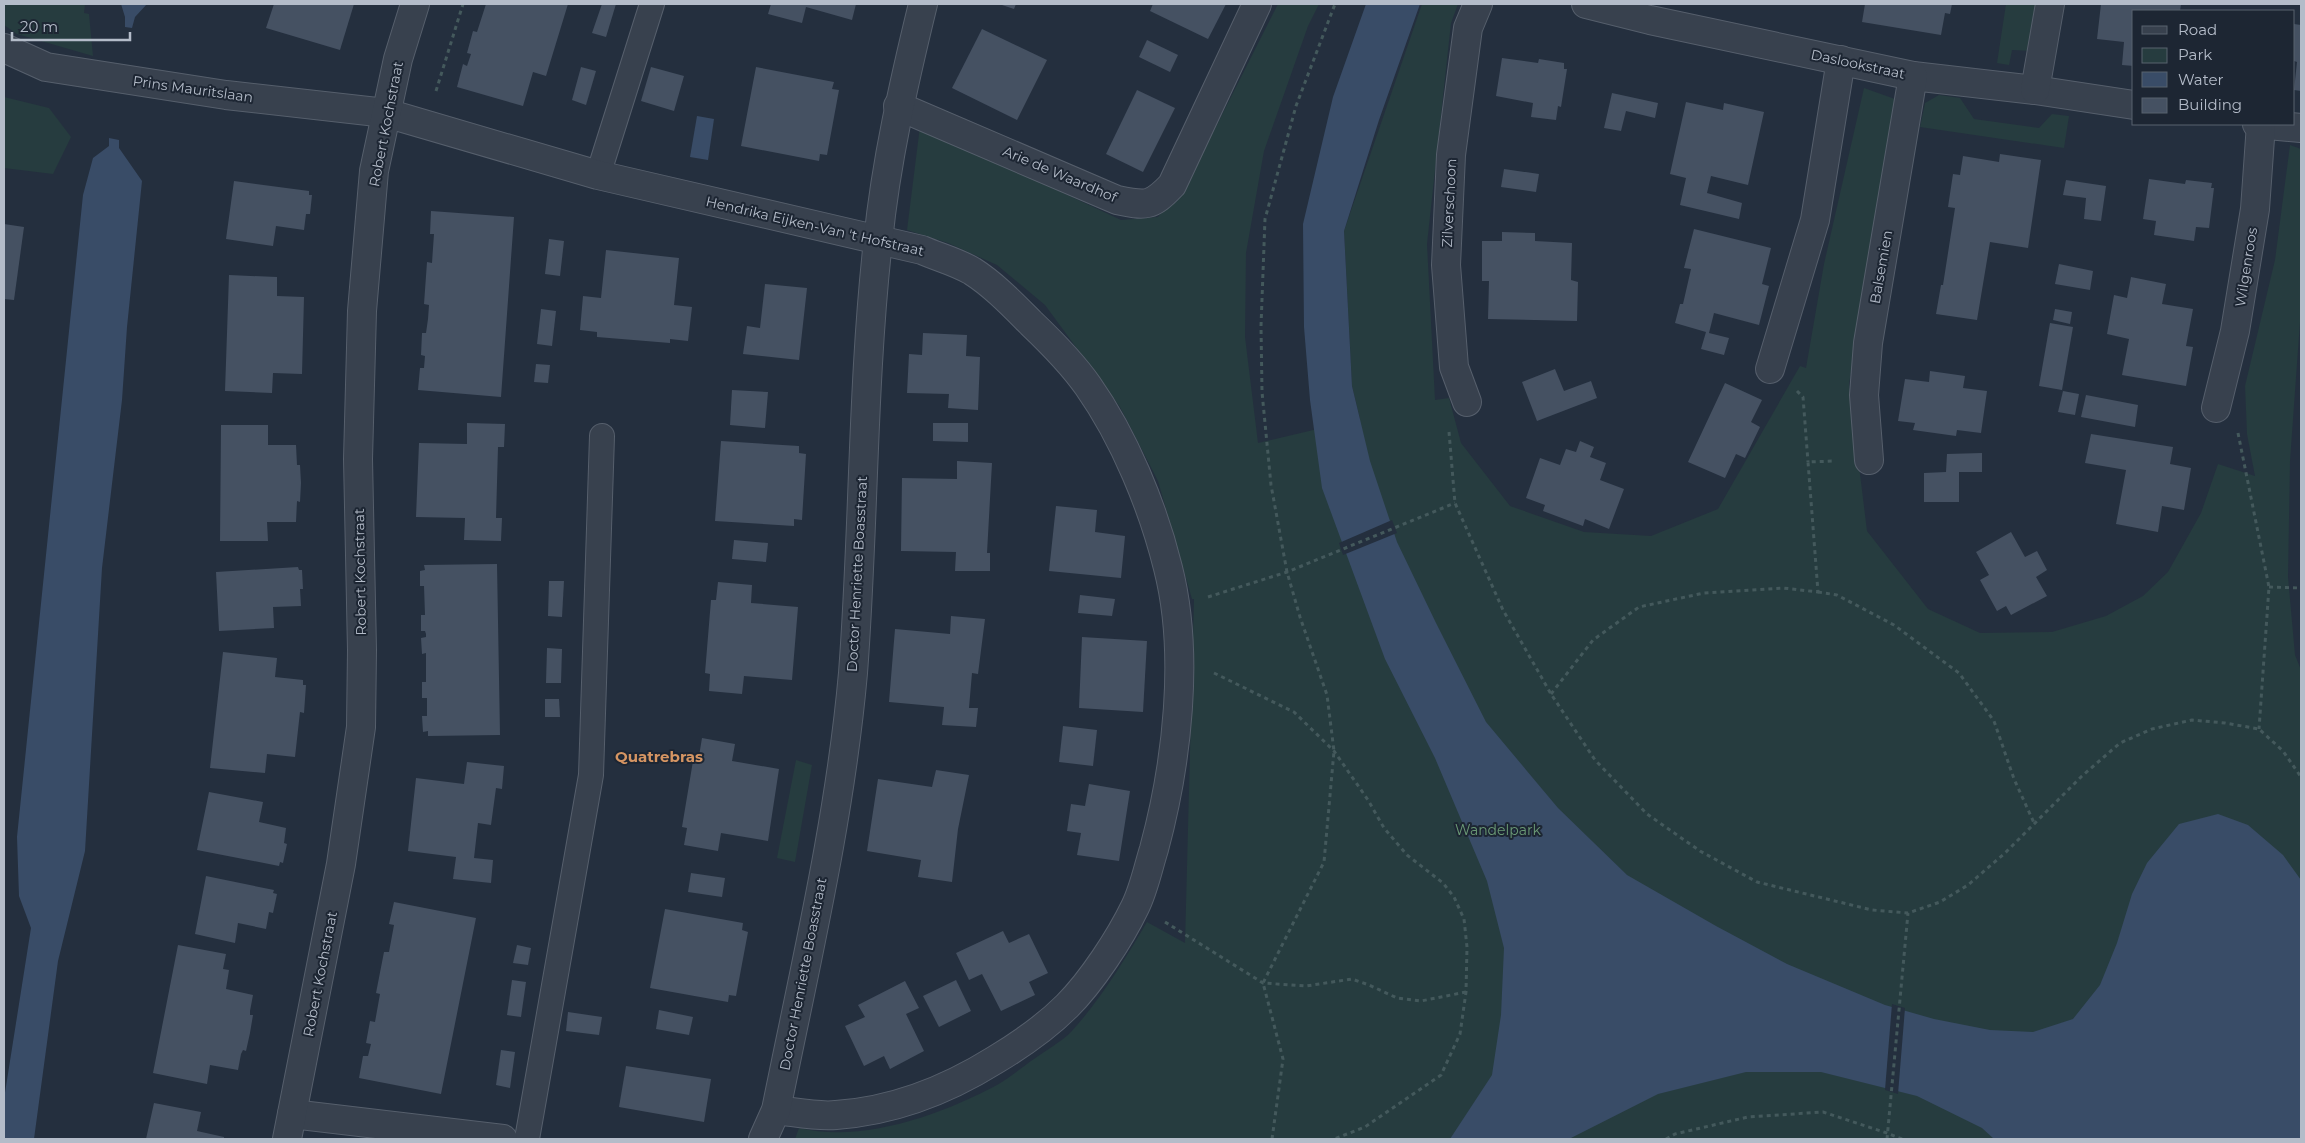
<svg xmlns="http://www.w3.org/2000/svg" width="2305" height="1143" viewBox="0 0 2305 1143" font-family="Montserrat,sans-serif">
<style>
.green{fill:#263c3f}
.water{fill:#394c67}
.pier{fill:#242f3e}
.building{fill:#455162}
.lines{fill:none;stroke-linecap:round;stroke-linejoin:round}
.lane-casing{stroke:#565f6c;stroke-width:26}
.street-casing{stroke:#565f6c;stroke-width:30}
.path{stroke:#44595c;stroke-width:3;stroke-dasharray:4 4;stroke-linecap:butt}
.lane{stroke:#38414e;stroke-width:24}
.street{stroke:#38414e;stroke-width:28}
.labels{text-anchor:middle;stroke-width:4;stroke-linejoin:round;paint-order:stroke}
.street-label{font-size:14px;fill:#b4bcc9;stroke:#1d2633}
.park-label{font-size:14px;fill:#6b9a76;stroke:#1d2633}
.neighbourhood-label{font-size:15px;font-weight:bold;fill:#d59563;stroke:#1d2633}
</style>
<rect width="100%" height="100%" fill="#242f3e"/>
<!-- green -->
<g class="green">
<polygon points="4,4 85,4 84,13 89,14 93,56 17,34 4,25"/>
<path d="M1278,4h41l-11,22 -44,125 -18,102 -1,84 13,106 102,-24 -8,-33 -8,-155 78,-227h36l-7,19 -24,221 8,156 14,-2 12,45 49,63 74,26 67,4 67,-27 82,-143 6,2 18,-104 40,-176 31,11 -46,285 18,147 61,78 52,24 72,-1 54,-16 37,-20 25,-24 33,-59 17,-49 37,12 -8,-42 -2,-48 30,-126 15,-115 11,4v159l-11,153 -2,116 7,78 6,15v469h-1506l4,-11c64,15 142,-13 198,-43 13,-7 25,-18 37,-26 12,-9 27,-17 37,-27 30,-33 53,-71 76,-110l38,21 9,-344h-2l-34,-118 -38,-74 -75,-102 -48,-40 -49,-22 -41,-13 13,-104 201,94 37,-3 31,-37z"/>
<polygon points="2006,4 2038,4 2032,51 2012,50 2009,65 1997,63"/>
<polygon points="1939,95 1960,98 1974,119 2039,128 2052,114 2069,116 2064,148 1920,127 1925,103"/>
<polygon points="4,97 49,108 71,137 53,174 4,168"/>
<polygon points="796,760 812,765 795,862 777,858"/>
</g>
<!-- water -->
<g class="water">
<polygon points="121,4 147,4 135,17 132,28 125,27 125,17"/>
<polygon points="1366,4 1420,4 1379,120 1344,231 1352,386 1370,461 1397,542 1436,623 1486,722 1558,808 1627,875 1716,926 1787,964 1885,1005 1934,1019 1990,1030 2033,1032 2073,1019 2100,985 2117,943 2132,894 2147,863 2179,824 2218,814 2248,825 2283,855 2301,880 2301,1139 1994,1139 1982,1128 1917,1096 1821,1072 1746,1072 1658,1094 1569,1139 1450,1139 1492,1075 1501,1015 1504,948 1487,881 1435,758 1385,659 1322,488 1310,400 1304,327 1303,224 1333,97"/>
<polygon points="697,116 714,119 708,160 690,157"/>
<polygon points="109,138 119,140 119,148 142,181 127,327 122,400 102,568 85,851 58,961 34,1139 4,1139 4,1099 31,928 19,896 17,837 83,195 93,158 109,146"/>
</g>
<!-- pier -->
<g class="pier">
<polygon points="1392,520 1397,533 1343,555 1339,543"/>
<polygon points="1892,1004 1905,1008 1898,1094 1885,1090"/>
</g>
<!-- building -->
<g class="building">
<polygon points="274,4 354,4 340,50 266,28"/>
<polygon points="486,4 568,4 546,76 533,72 523,106 457,87 463,64 467,66 471,54 467,53 473,31 477,32"/>
<polygon points="602,4 616,4 606,37 592,33"/>
<polygon points="771,4 856,4 852,20 806,7 802,23 768,14"/>
<polygon points="999,4 1016,4 1014,9"/>
<polygon points="1153,4 1226,4 1208,39 1150,11"/>
<polygon points="1865,4 1952,4 1950,14 1945,13 1941,35 1862,22"/>
<polygon points="2101,4 2181,4 2180,11 2134,11 2134,66 2122,65 2124,42 2097,39"/>
<polygon points="2294,24 2301,25 2301,91 2294,90 2297,62 2294,61"/>
<polygon points="982,29 1047,60 1017,120 952,88"/>
<polygon points="1147,40 1178,55 1170,72 1139,57"/>
<polygon points="1502,58 1538,63 1539,59 1564,63 1564,69 1567,69 1561,107 1558,106 1556,120 1531,117 1533,103 1496,96"/>
<polygon points="581,67 596,71 586,105 572,100"/>
<polygon points="651,67 684,76 674,111 641,101"/>
<polygon points="756,67 834,82 832,89 839,90 827,155 820,154 819,161 741,146"/>
<polygon points="1137,90 1175,108 1143,172 1106,154"/>
<polygon points="1612,93 1658,103 1655,118 1626,111 1621,131 1604,128"/>
<polygon points="1686,102 1723,110 1724,103 1764,112 1748,185 1711,176 1707,193 1742,203 1739,219 1680,205 1686,178 1670,174"/>
<polygon points="2000,154 2041,160 2028,248 1990,242 1977,320 1936,314 1941,285 1943,285 1955,208 1948,207 1953,174 1960,175 1963,156 1999,162"/>
<polygon points="1504,169 1539,174 1536,192 1501,187"/>
<polygon points="2149,179 2185,184 2186,180 2212,183 2211,188 2214,188 2209,228 2196,227 2194,241 2154,235 2156,221 2143,219"/>
<polygon points="2066,180 2106,186 2101,221 2084,219 2086,198 2063,195"/>
<polygon points="234,181 309,191 309,195 312,195 310,214 306,214 304,230 276,226 273,246 226,239"/>
<polygon points="431,211 514,217 501,397 418,390 420,368 424,368 425,356 421,355 422,333 426,333 428,319 429,305 424,304 427,262 432,263 433,248 434,234 430,234"/>
<polygon points="4,224 24,227 14,300 4,299"/>
<polygon points="1694,229 1771,248 1762,284 1769,286 1759,325 1714,313 1709,333 1729,338 1724,355 1701,349 1706,332 1675,323 1680,304 1683,304 1691,269 1684,268"/>
<polygon points="1502,232 1535,233 1535,241 1572,243 1571,280 1578,282 1577,321 1488,319 1489,281 1482,281 1482,241 1502,241"/>
<polygon points="549,239 564,241 560,276 545,274"/>
<polygon points="606,250 679,258 674,305 692,307 688,341 670,339 670,343 597,337 597,332 580,330 583,296 601,298"/>
<polygon points="2059,264 2093,271 2090,290 2055,284"/>
<polygon points="229,275 277,277 277,296 304,297 302,374 273,373 272,393 225,391"/>
<polygon points="2131,277 2166,284 2162,304 2193,309 2186,346 2193,347 2186,386 2122,375 2129,339 2107,334 2114,295 2127,298"/>
<polygon points="765,284 807,288 799,360 743,354 747,326 760,328"/>
<polygon points="541,309 556,311 552,346 537,344"/>
<polygon points="2055,309 2072,312 2070,324 2053,320"/>
<polygon points="2050,323 2073,327 2062,390 2039,386"/>
<polygon points="923,333 967,335 966,356 980,357 978,410 948,408 949,394 907,393 909,354 922,355"/>
<polygon points="536,364 550,365 548,383 534,382"/>
<polygon points="1555,369 1564,391 1591,381 1597,398 1537,421 1522,382"/>
<polygon points="1930,371 1965,376 1963,388 1987,391 1981,433 1957,430 1956,436 1913,430 1915,423 1898,421 1905,379 1929,382"/>
<polygon points="1725,383 1762,400 1751,422 1760,427 1745,458 1736,454 1725,478 1688,462"/>
<polygon points="732,390 768,392 765,428 730,425"/>
<polygon points="2063,391 2079,394 2075,415 2058,412"/>
<polygon points="2086,395 2138,405 2135,427 2081,417"/>
<polygon points="467,423 505,424 504,447 498,447 496,518 502,518 501,541 464,540 465,518 416,517 419,443 467,444"/>
<polygon points="933,423 968,423 968,442 933,441"/>
<polygon points="221,425 268,425 268,445 296,445 297,465 300,465 301,483 300,502 297,501 296,522 267,522 268,541 220,541"/>
<polygon points="2091,434 2173,447 2170,464 2191,468 2184,510 2162,506 2158,532 2116,524 2126,470 2085,463"/>
<polygon points="721,441 799,446 799,453 806,454 802,520 794,519 794,526 715,521"/>
<polygon points="1580,441 1594,447 1590,457 1606,463 1600,480 1624,489 1609,529 1585,519 1583,526 1543,511 1545,505 1526,498 1540,458 1560,465 1566,449 1576,452"/>
<polygon points="1982,453 1982,472 1959,472 1959,502 1924,502 1924,473 1946,472 1947,454"/>
<polygon points="957,461 992,463 987,553 990,553 990,571 955,571 956,552 901,551 902,478 957,479"/>
<polygon points="1056,506 1097,510 1095,532 1125,536 1121,578 1049,571"/>
<polygon points="2011,532 2025,557 2037,551 2047,570 2036,577 2047,596 2011,615 2006,606 1997,611 1980,580 1989,575 1976,552"/>
<polygon points="734,540 768,543 766,562 732,559"/>
<polygon points="497,564 500,735 428,736 428,731 423,732 422,716 427,716 427,698 422,698 422,682 426,682 426,653 422,654 421,638 426,637 426,634 425,631 421,631 421,615 425,615 424,586 420,586 420,571 425,570 424,565"/>
<polygon points="298,567 299,570 302,570 303,589 300,589 301,606 273,607 274,628 219,631 216,572"/>
<polygon points="549,581 564,581 562,617 548,616"/>
<polygon points="718,582 752,585 751,603 798,607 792,680 744,676 742,694 709,691 710,674 705,673 711,600 716,600"/>
<polygon points="1080,595 1115,599 1112,616 1078,613"/>
<polygon points="951,616 985,619 978,674 972,673 969,708 978,708 976,727 942,725 944,707 889,702 895,629 950,634"/>
<polygon points="1082,637 1147,641 1143,712 1079,708"/>
<polygon points="547,648 562,649 561,683 546,683"/>
<polygon points="223,652 277,658 275,677 303,680 303,685 306,685 304,713 300,712 295,757 267,754 265,773 210,768"/>
<polygon points="545,699 559,699 560,717 545,717"/>
<polygon points="1063,726 1097,730 1093,766 1059,762"/>
<polygon points="702,738 735,744 732,761 779,769 768,841 721,833 718,851 684,845 687,828 682,827 694,755 699,756"/>
<polygon points="467,762 504,766 502,789 496,788 491,825 478,823 474,858 493,860 491,883 453,879 456,857 408,851 416,778 464,784"/>
<polygon points="936,770 969,775 958,829 952,882 918,877 921,860 867,851 878,779 932,787"/>
<polygon points="1089,784 1130,791 1119,861 1077,855 1081,833 1067,831 1071,804 1085,806"/>
<polygon points="209,792 263,802 259,822 286,828 284,843 287,844 283,863 280,862 279,866 197,850"/>
<polygon points="691,873 725,878 722,897 688,892"/>
<polygon points="206,876 274,890 273,893 277,894 273,913 269,912 266,929 238,923 235,943 195,934"/>
<polygon points="394,902 476,918 441,1094 359,1078 363,1056 368,1056 371,1044 366,1043 370,1021 375,1022 380,994 376,993 384,952 389,952 394,925 389,924"/>
<polygon points="665,909 743,923 742,930 748,932 736,996 729,995 728,1002 650,988"/>
<polygon points="1003,931 1009,943 1029,934 1048,973 1029,982 1035,995 1001,1011 982,974 969,980 956,953"/>
<polygon points="178,945 226,954 223,969 229,970 226,989 253,995 250,1011 250,1015 253,1015 250,1033 246,1051 243,1050 241,1054 238,1070 210,1065 207,1084 153,1073"/>
<polygon points="517,945 531,948 528,965 513,963"/>
<polygon points="512,980 526,982 521,1017 507,1015"/>
<polygon points="956,980 971,1011 939,1027 923,996"/>
<polygon points="905,981 919,1008 906,1014 924,1051 890,1069 884,1056 864,1066 845,1026 865,1017 858,1005"/>
<polygon points="659,1010 693,1017 689,1035 656,1029"/>
<polygon points="568,1012 602,1017 599,1035 566,1031"/>
<polygon points="501,1050 515,1052 510,1088 496,1085"/>
<polygon points="626,1066 711,1079 704,1122 619,1107"/>
<polygon points="154,1103 201,1112 197,1131 224,1137 224,1139 146,1139"/>
</g>
<g class="lines">
<!-- lane casing -->
<g class="lane-casing">
<g id="lane">
<polyline points="598,175 652,4"/>
<polyline points="527,1139 591,775 602,436"/>
</g>
</g>
<!-- street casing -->
<g class="street-casing">
<g id="street">
<polyline points="1586,4 1650,20 1913,76 2035,90 2134,105"/>
<path d="M4,48l42,19 180,28 160,18 212,62 324,75c16,7 35,12 50,21 22,14 41,34 59,52 20,19 41,40 57,63 36,51 65,121 80,182 22,86 9,196 -14,281 -6,19 -10,40 -19,58 -15,31 -43,74 -68,99 -21,21 -47,39 -72,54 -48,30 -102,51 -159,55 -19,2 -41,-3 -60,-5"/>
<polyline points="2035,90 2050,4"/>
<path d="M898,106l219,94c29,6 34,7 55,-15l85,-181"/>
<polyline points="2257,124 2301,128"/>
<polyline points="1770,369 1815,220 1841,60"/>
<polyline points="1467,402 1454,367 1446,265 1451,155 1468,28 1478,4"/>
<polyline points="2216,408 2235,331 2255,209 2261,124"/>
<polyline points="1869,460 1864,395 1868,343 1913,76"/>
<polyline points="292,1114 503,1139"/>
<polyline points="287,1139 341,864 361,727 362,650 358,459 362,311 374,171 398,59 415,4"/>
<path d="M763,1139l13,-29c29,-144 64,-290 77,-437 11,-144 9,-289 25,-432 8,-80 26,-159 45,-237"/>
</g>
</g>
<!-- path -->
<g class="path">
<polyline points="436,91 463,4"/>
<polyline points="1797,391 1803,397 1808,462"/>
<polyline points="1449,432 1455,503 1503,610 1551,694 1595,760 1647,814 1700,851 1757,882 1872,910 1908,913 1940,902 1968,885 2005,853 2082,776 2120,743 2152,729 2192,720 2225,723 2259,729 2283,751 2301,777"/>
<polyline points="2238,433 2269,587 2259,729"/>
<polyline points="2269,587 2301,588"/>
<polyline points="1818,592 1837,595 1894,625 1959,673 1994,721 2014,779 2035,825"/>
<polyline points="1208,597 1287,572 1455,503"/>
<polyline points="1214,673 1294,712 1334,751 1368,800 1384,828 1407,855 1443,883 1454,897 1464,919 1467,947 1466,992 1460,1034 1441,1075 1365,1127 1334,1139"/>
<polyline points="1551,694 1593,640 1639,607 1704,593 1783,588 1818,592 1808,462 1834,461"/>
<polyline points="1165,922 1263,983 1306,986 1352,979 1369,985 1397,998 1421,1001 1466,992"/>
<polyline points="1272,1139 1283,1059 1263,983 1324,862 1334,751 1327,695 1300,617 1287,572 1271,485 1262,392 1261,326 1265,219 1296,106 1335,4"/>
<polyline points="1666,1139 1675,1134 1748,1117 1823,1112 1887,1133 1902,1139"/>
<polyline points="1887,1139 1908,913"/>
</g>
<!-- lane -->
<use href="#lane" class="lane"/>
<!-- street -->
<use href="#street" class="street"/>
</g>
<g class="labels">
<!-- street labels -->
<g class="street-label">
<text transform="translate(1858 64) rotate(12)" y="5">Daslookstraat</text>
<text transform="translate(193 89) rotate(8)" y="5">Prins Mauritslaan</text>
<text transform="translate(386 124) rotate(-79)" y="5">Robert Kochstraat</text>
<text transform="translate(1060 174) rotate(23)" y="5">Arie de Waardhof</text>
<text transform="translate(1449 203) rotate(-87)" y="5">Zilverschoon</text>
<text transform="translate(815 226) rotate(13)" y="5">Hendrika Eijken-Van 't Hofstraat</text>
<text transform="translate(1881 267) rotate(-80)" y="5">Balsemien</text>
<text transform="translate(2246 267) rotate(-81)" y="5">Wilgenroos</text>
<text transform="translate(360 572) rotate(-91)" y="5">Robert Kochstraat</text>
<text transform="translate(857 574) rotate(-87)" y="5">Doctor Henriette Boasstraat</text>
<text transform="translate(320 974) rotate(-79)" y="5">Robert Kochstraat</text>
<text transform="translate(803 974) rotate(-79)" y="5">Doctor Henriette Boasstraat</text>
</g>
<!-- park labels -->
<g class="park-label">
<text x="1498" y="835">Wandelpark</text>
</g>
<!-- neighbourhood labels -->
<g class="neighbourhood-label">
<text x="659" y="762">Quatrebras</text>
</g>
</g>
<!-- border -->
<rect width="2305" height="1143" fill="none" stroke="#b4bcc9" stroke-width="10"/>
<!-- legend -->
<rect x="2132" y="10" width="162" height="115" fill="#1d2633" stroke="#59626f"/>
<rect x="2142" y="26" width="25" height="8" fill="#38414e" stroke="#59626f"/>
<text x="2178" y="35" font-size="15" fill="#b4bcc9">Road</text>
<rect x="2142" y="48" width="25" height="15" fill="#263c3f" stroke="#59626f"/>
<text x="2178" y="60" font-size="15" fill="#b4bcc9">Park</text>
<rect x="2142" y="72" width="25" height="15" fill="#394c67" stroke="#59626f"/>
<text x="2178" y="85" font-size="15" fill="#b4bcc9">Water</text>
<rect x="2142" y="98" width="25" height="15" fill="#455162" stroke="#59626f"/>
<text x="2178" y="110" font-size="15" fill="#b4bcc9">Building</text>
<!-- scale -->
<path d="M12 32v8h118v-8" fill="none" stroke="#b4bcc9" stroke-width="2.5"/>
<text x="20" y="32" font-size="15" fill="#b4bcc9" stroke="#1d2633" stroke-width="4" paint-order="stroke">20 m</text>
</svg>
